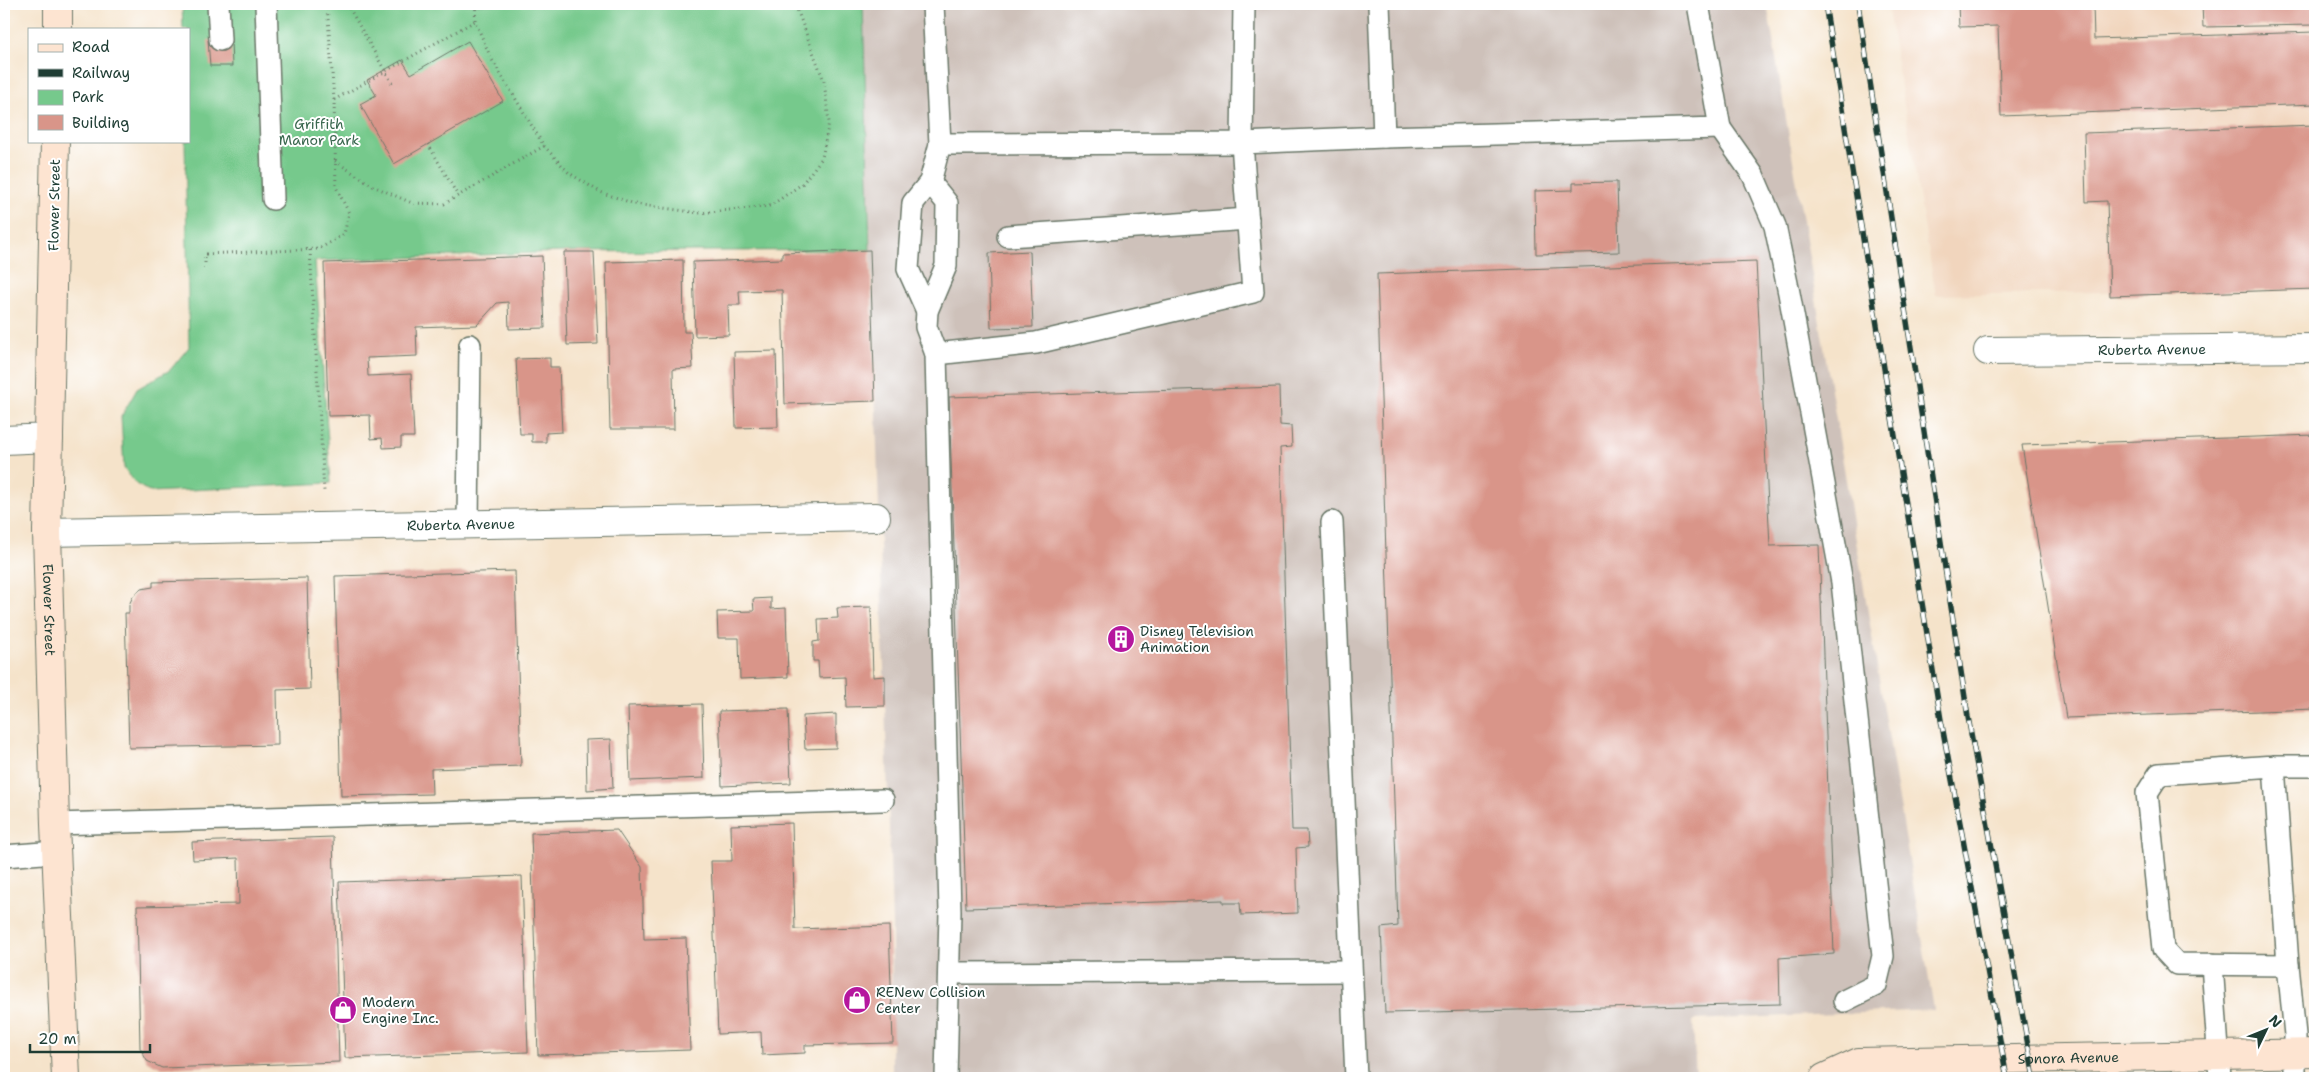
<svg xmlns="http://www.w3.org/2000/svg" width="2319" height="1082" viewBox="0 0 2319 1082" font-family="'Shantell Sans',sans-serif">
<style>
.built{fill:#f1d5bd}
.industrial{fill:#cec1ba}
.green{fill:#76c98c;stroke:#4a8360}
.building{fill:#d99589}
.lines{fill:none;stroke-linecap:round;stroke-linejoin:round}
.service-casing{stroke:#6a7768;stroke-width:24}
.minor-casing{stroke:#6a7768;stroke-width:30}
.secondary-casing{stroke:#6a7768;stroke-width:30}
.path{stroke:#6a7768;stroke-width:3;stroke-dasharray:1 4;stroke-linecap:butt}
.service{stroke:#fff;stroke-width:21}
.minor{stroke:#fff;stroke-width:28}
.secondary{stroke:#fde4d1;stroke-width:28}
.rail-casing{stroke:#1f3d34;stroke-width:5.5}
.rail{stroke:#fff;stroke-width:4;stroke-dasharray:11;stroke-linecap:butt}
.labels{text-anchor:middle;stroke-width:4;stroke-linejoin:round;paint-order:stroke}
.park-label{font-size:14px;fill:#39674e;stroke:#fff}
.street-label{font-size:14px;fill:#1f3d34;stroke:#fff}
.poi-label{font-size:14px;fill:#1f3d34;stroke:#fff;text-anchor:start}
</style>
<rect width="100%" height="100%" fill="#fff"/>
<filter id="ink" filterUnits="userSpaceOnUse"><feTurbulence type="fractalNoise" baseFrequency=".02" numOctaves="2"/><feDisplacementMap in="SourceGraphic" scale="10" xChannelSelector="R" yChannelSelector="G"/><feConvolveMatrix kernelMatrix="1 2 1 2 8 2 1 2 1" color-interpolation-filters="sRGB"/></filter>
<filter id="wash" filterUnits="userSpaceOnUse"><feTurbulence type="fractalNoise" baseFrequency=".0096" numOctaves="4" result="noise"/><feDisplacementMap in="SourceGraphic" scale="20" xChannelSelector="R" yChannelSelector="G"/><feGaussianBlur stdDeviation="1.12" result="paint"/><feColorMatrix in="noise" values="0 0 0 0 0 0 0 0 0 0 0 0 0 0 0 0 0 1.4 0 .05"/><feComposite in="paint" operator="in"/></filter>
<g filter="url(#wash)">
<rect width="100%" height="100%" fill="#f5e3ca"/>
<!-- built -->
<polygon class="built" points="1887,4 2315,4 2315,288 1936,295"/>
<!-- industrial -->
<polygon class="industrial" points="863,4 1767,4 1934,1010 1693,1020 1696,1078 892,1078 892,922"/>
<!-- green -->
<polygon class="green" points="182,4 863,4 870,250 564,252 315,261 331,483 150,492 136,484 124,468 121,417 137,389 170,370 189,347 185,141 189,141 189,29 183,29"/>
<g id="blocks">
<!-- building -->
<g class="building">
<polygon points="1958,4 2093,4 2094,39 2315,32 2315,104 2001,116 1998,26 1959,27"/>
<polygon points="2202,4 2315,4 2315,25 2203,27"/>
<polygon points="208,40 231,40 232,66 210,66"/>
<polygon points="468,41 503,101 394,164 360,104 376,95 367,80 402,60 411,74"/>
<polygon points="2315,125 2315,289 2110,296 2107,201 2086,202 2084,133"/>
<polygon points="1617,182 1619,252 1536,254 1535,191 1573,190 1573,183"/>
<polygon points="870,250 875,401 785,404 782,290 739,291 740,305 728,305 729,335 695,336 693,262 782,259 782,253"/>
<polygon points="1030,251 1033,327 991,328 989,253"/>
<polygon points="564,252 594,252 598,344 567,345"/>
<polygon points="542,256 545,328 509,329 508,302 497,303 477,325 416,327 417,356 367,358 368,376 411,374 414,437 401,437 401,447 383,448 382,438 371,439 370,415 328,416 324,263"/>
<polygon points="683,260 684,332 691,332 693,368 673,369 674,429 610,429 606,262"/>
<polygon points="1756,261 1770,546 1819,545 1834,954 1779,958 1780,1004 1385,1013 1381,928 1398,926 1377,274"/>
<polygon points="776,351 778,427 736,428 734,352"/>
<polygon points="550,358 550,367 559,367 562,432 546,433 546,442 532,442 532,434 520,434 516,359"/>
<polygon points="1279,387 1280,425 1291,426 1292,447 1280,448 1292,830 1307,830 1308,847 1296,848 1298,913 1241,915 1240,903 1223,903 1223,900 966,908 949,397"/>
<polygon points="2315,435 2315,709 2066,718 2022,445"/>
<polygon points="515,571 521,766 431,769 432,794 341,796 335,576"/>
<polygon points="307,578 310,689 277,690 278,745 129,748 125,613 129,613 129,605 133,596 141,589 153,587 153,582"/>
<polygon points="771,598 771,609 786,608 788,677 740,679 739,638 718,638 717,612 754,611 753,599"/>
<polygon points="871,607 873,677 885,676 885,706 846,707 845,677 819,678 818,661 813,661 813,642 819,641 818,619 838,618 837,608"/>
<polygon points="702,704 704,778 630,781 628,706"/>
<polygon points="788,709 791,783 722,786 719,711"/>
<polygon points="836,714 836,748 805,749 803,716"/>
<polygon points="611,739 613,788 587,790 586,740"/>
<polygon points="792,823 795,929 889,926 893,1043 805,1045 805,1053 762,1055 761,1032 718,1034 711,861 732,861 731,825"/>
<polygon points="617,830 642,867 644,939 686,938 690,1050 538,1055 531,833"/>
<polygon points="333,837 339,1062 162,1068 147,1061 140,1048 137,906 239,904 238,858 193,860 192,842"/>
<polygon points="522,876 528,1052 345,1058 339,882"/>
</g>
</g>
</g>
<g filter="url(#ink)">
<use href="#blocks" fill-opacity="0" stroke="#6a7768" stroke-width="1"/>
<g class="lines">
<!-- service casing -->
<g class="service-casing">
<g id="service">
<polyline points="218,4 220,40"/>
<polyline points="266,4 273,199"/>
<polyline points="933,4 940,144"/>
<polyline points="1379,4 1384,137"/>
<polyline points="1720,128 1753,175 1775,226 1789,293 1842,582 1883,956 1876,985 1844,1001"/>
<polyline points="930,182 947,203 946,266 927,311 926,327 936,354 950,912 946,1078"/>
<polyline points="1008,236 1248,219"/>
<polyline points="927,311 908,269 913,203 930,182 940,144 1242,143 1384,137 1720,128 1698,4"/>
<polyline points="936,354 1036,343 1253,292 1242,143 1244,4"/>
<polyline points="1332,522 1356,1078"/>
<polyline points="468,524 470,345"/>
<polyline points="2274,766 2288,965 2177,964 2163,949 2147,793 2159,774 2274,766 2315,766"/>
<polyline points="55,824 883,800"/>
<polyline points="4,856 56,852"/>
<polyline points="2212,964 2220,1078"/>
<polyline points="2288,965 2295,1035 2295,1078"/>
<polyline points="949,973 1350,971"/>
</g>
</g>
<!-- minor casing -->
<g class="minor-casing">
<g id="minor">
<path id="s1" d="M1988,351l327,-3"/>
<polyline points="4,440 49,438"/>
<path id="s2" d="M47,532l829,-15"/>
</g>
</g>
<!-- secondary casing -->
<g class="secondary-casing">
<g id="secondary">
<polyline points="58,29 58,4"/>
<path id="s3" d="M55,141l-8,391 8,292 11,254"/>
<path id="s4" d="M1824,1078l35,-16 456,-9"/>
</g>
</g>
<!-- path -->
<g class="path">
<polyline points="347,4 393,85"/>
<polyline points="476,4 475,21 491,58 544,146 569,173 600,192 635,204 699,213 770,206 802,184 822,158 829,122 824,81 795,4"/>
<polyline points="334,100 475,21"/>
<polyline points="428,144 458,196"/>
<polyline points="335,161 373,186 412,203 444,204 544,146"/>
<polyline points="310,250 324,491"/>
<polyline points="205,268 205,254 319,249 344,234 349,213 336,187 334,100 327,4"/>
</g>
<!-- service -->
<use href="#service" class="service"/>
<!-- minor -->
<use href="#minor" class="minor"/>
<!-- secondary -->
<use href="#secondary" class="secondary"/>
<!-- rail casing -->
<g class="rail-casing">
<g id="rail">
<polyline points="1825,4 1941,720 2007,1078"/>
<polyline points="1858,4 1968,717 2034,1078"/>
</g>
</g>
<!-- rail -->
<use href="#rail" class="rail"/>
</g>
</g>
<!-- icons -->
<defs>
<g id="building-disc" transform="scale(1.4375)"><circle r="9.5" fill="#b5179e" stroke="#fff"/><path d="M-4-6H4V6H1V3H-1V6H-4ZM-2.5-4.3h1.7v1.8h-1.7ZM.8-4.3h1.7v1.8H.8ZM-2.5-1h1.7V.8h-1.7ZM.8-1h1.7V.8H.8Z" fill="#fff"/></g>
<g id="shop-disc" transform="scale(1.4375)"><circle r="9.5" fill="#b5179e" stroke="#fff"/><path d="M-5-2.5h2.3a2.7 3.5 0 0 1 5.4 0H5L5.5 6h-11ZM-1.5-2.5h3a1.5 2.3 0 0 0-3 0Z" fill="#fff"/></g>
</defs>
<g fill-rule="evenodd">
<use href="#building-disc" x="1121" y="639"/>
<use href="#shop-disc" x="857" y="1000"/>
<use href="#shop-disc" x="343" y="1010"/>
</g>
<g class="labels">
<!-- park labels -->
<g class="park-label">
<text x="319" y="129">Griffith<tspan x="319" dy="16">Manor Park</tspan></text>
</g>
<!-- street labels -->
<g class="street-label">
<text transform="translate(54 205) rotate(-89)" y="5">Flower Street</text>
<text dy="5" stroke="none"><textPath href="#s1" startOffset="164">Ruberta Avenue</textPath></text>
<text dy="5" stroke="none"><textPath href="#s2" startOffset="414">Ruberta Avenue</textPath></text>
<text dy="5" stroke="none"><textPath href="#s3" startOffset="469">Flower Street</textPath></text>
<text dy="5" stroke="none"><textPath href="#s4" startOffset="248">Sonora Avenue</textPath></text>
</g>
<!-- poi labels -->
<g class="poi-label">
<text x="1140" y="636">Disney Television<tspan x="1140" dy="16">Animation</tspan></text>
<text x="876" y="997">RENew Collision<tspan x="876" dy="16">Center</tspan></text>
<text x="362" y="1007">Modern<tspan x="362" dy="16">Engine Inc.</tspan></text>
</g>
</g>
<!-- margin -->
<rect width="2319" height="1082" fill="none" stroke="#fff" stroke-width="20"/>
<!-- legend -->
<rect x="28" y="28" width="162" height="115" fill="#ffffff" stroke="#a5b1ae"/>
<rect x="38" y="44" width="25" height="8" fill="#fde4d1" stroke="#a5b1ae"/>
<text x="72" y="52" font-size="15" fill="#1f3d34">Road</text>
<rect x="38" y="69" width="25" height="8" fill="#1f3d34" stroke="#a5b1ae"/>
<text x="72" y="78" font-size="15" fill="#1f3d34">Railway</text>
<rect x="38" y="90" width="25" height="15" fill="#76c98c" stroke="#a5b1ae"/>
<text x="72" y="102" font-size="15" fill="#1f3d34">Park</text>
<rect x="38" y="115" width="25" height="15" fill="#d99589" stroke="#a5b1ae"/>
<text x="72" y="128" font-size="15" fill="#1f3d34">Building</text>
<!-- north arrow -->
<g transform="translate(2266 1030) rotate(47)" stroke="#ffffff" stroke-width="4" paint-order="stroke">
<path d="M0-4L9 19L0 12L-9 19Z" fill="#1f3d34"/>
<text y="-8" font-size="14" font-weight="bold" text-anchor="middle" fill="#1f3d34">N</text>
</g>
<!-- scale -->
<path d="M30 1044v8h120v-8" fill="none" stroke="#1f3d34" stroke-width="2.5"/>
<text x="38" y="1044" font-size="15" fill="#1f3d34" stroke="#ffffff" stroke-width="4" paint-order="stroke">20 m</text>
</svg>
